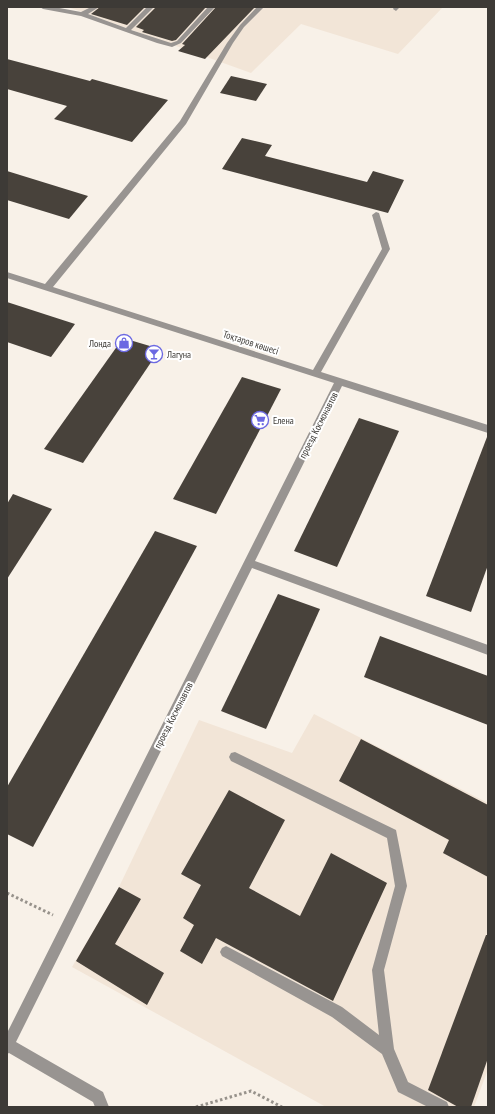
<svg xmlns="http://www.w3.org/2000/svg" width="495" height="1114" viewBox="0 0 495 1114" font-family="'PT Sans Narrow',sans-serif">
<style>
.built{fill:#f2e5d7}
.building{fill:#48423b}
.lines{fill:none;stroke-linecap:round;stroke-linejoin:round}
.path{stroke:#97928b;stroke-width:3;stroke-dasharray:2.5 2.5;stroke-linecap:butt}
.minor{fill:#989491;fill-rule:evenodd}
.labels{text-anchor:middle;stroke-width:4;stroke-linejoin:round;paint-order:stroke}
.street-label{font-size:10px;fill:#3d3a36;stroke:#fff}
.poi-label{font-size:10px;fill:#3d3a36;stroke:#fff;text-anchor:start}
</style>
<rect width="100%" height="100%" fill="#f8f1e8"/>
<!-- built -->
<g class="built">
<polygon points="68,7 443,7 398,54 301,24 251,73"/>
<polygon points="314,714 488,803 488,1069 474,1107 326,1107 72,967 119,887 199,720 292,753"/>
</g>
<!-- building -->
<g class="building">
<polygon points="100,7 145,7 127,25 91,14"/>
<polygon points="156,7 206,7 176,40 172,41 142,32 144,30 136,27"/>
<polygon points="216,7 255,7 205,59 178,51 185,45 182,44"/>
<polygon points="7,59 90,81 92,79 168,100 132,142 54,119 67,106 7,89"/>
<polygon points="231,76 267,84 256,101 220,93"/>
<polygon points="242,138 272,145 265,156 367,182 373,171 404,180 388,213 222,169"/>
<polygon points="7,171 88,196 69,219 7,200"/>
<polygon points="7,302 75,324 51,357 7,342"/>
<polygon points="123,338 160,349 83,463 44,449"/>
<polygon points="242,377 281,389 216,514 173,499"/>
<polygon points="359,418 399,431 337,567 294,551"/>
<polygon points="487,437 488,438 488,565 471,612 426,596"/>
<polygon points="13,494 52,509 7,579 7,504"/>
<polygon points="155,531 197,546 33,847 7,834 7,787"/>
<polygon points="278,594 320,609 266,729 221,711"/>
<polygon points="380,636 488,676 488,725 364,677"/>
<polygon points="361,739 488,805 488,877 443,853 449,840 339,781"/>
<polygon points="229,790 285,820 249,888 300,916 331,853 387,883 333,1001 216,938 202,964 180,951 194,925 183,918 201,885 181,874"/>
<polygon points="119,887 141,899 115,944 164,973 147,1005 76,961"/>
<polygon points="486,935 488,935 488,1058 471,1107 458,1107 428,1090"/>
</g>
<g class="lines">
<!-- path -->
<g class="path">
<polyline points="7,893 53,915"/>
<polyline points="196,1107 251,1091 282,1107"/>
</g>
<!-- minor -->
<g class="minor">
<polygon points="40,7 54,7 81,12 91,7 99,7 88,14 126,28 147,7 154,7 131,30 171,43 177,41 208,7 215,7 181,43 172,47 157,43 81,16 43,9"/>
<polygon points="257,7 264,7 244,27 233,43 186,124 53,287 313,370 382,249 372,215 376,212 379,213 390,249 321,372 488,425 488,433 342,386 255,561 488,645 488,655 252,568 16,1042 103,1092 109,1107 95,1107 93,1102 9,1053 7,1054 7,1033 334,383 7,278 7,272 45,284 180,121 227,43 240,25"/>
<polygon points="394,7 400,7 396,11 393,9"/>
<polygon points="235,752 396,830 407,886 384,970 394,1049 408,1082 447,1102 449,1107 428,1107 398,1092 382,1054 332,1017 222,956 220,952 222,948 226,946 230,948 342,1007 379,1035 372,970 395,886 387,838 231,761 229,757 231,753"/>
</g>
</g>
<!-- icons -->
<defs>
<g id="shop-ring" transform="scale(0.9)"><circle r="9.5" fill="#fff" stroke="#6c69e2" stroke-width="1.5"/><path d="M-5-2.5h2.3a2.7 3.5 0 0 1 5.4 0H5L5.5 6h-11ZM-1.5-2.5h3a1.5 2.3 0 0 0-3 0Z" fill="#6c69e2"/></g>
<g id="bar-ring" transform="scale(0.9)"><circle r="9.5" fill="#fff" stroke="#6c69e2" stroke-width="1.5"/><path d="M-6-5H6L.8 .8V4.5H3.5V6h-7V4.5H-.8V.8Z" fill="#6c69e2"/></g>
<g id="supermarket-ring" transform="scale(0.9)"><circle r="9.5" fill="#fff" stroke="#6c69e2" stroke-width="1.5"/><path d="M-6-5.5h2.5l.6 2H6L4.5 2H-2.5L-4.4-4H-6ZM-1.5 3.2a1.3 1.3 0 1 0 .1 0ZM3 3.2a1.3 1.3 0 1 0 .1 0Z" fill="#6c69e2"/></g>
</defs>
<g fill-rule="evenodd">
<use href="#shop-ring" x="124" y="343"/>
<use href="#bar-ring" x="154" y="354"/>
<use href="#supermarket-ring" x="260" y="420"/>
</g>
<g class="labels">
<!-- street labels -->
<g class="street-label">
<text transform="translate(251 342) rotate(18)" y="4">Тоқтаров көшесі</text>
<text transform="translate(318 425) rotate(-63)" y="4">проезд Космонавтов</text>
<text transform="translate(173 715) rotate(-63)" y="4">проезд Космонавтов</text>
</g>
<!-- poi labels -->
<g class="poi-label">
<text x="111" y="347" text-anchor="end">Лонда</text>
<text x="167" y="358">Лагуна</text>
<text x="273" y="424">Елена</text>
</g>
</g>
<!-- border -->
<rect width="495" height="1114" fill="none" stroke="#3d3a36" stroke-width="16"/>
</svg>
